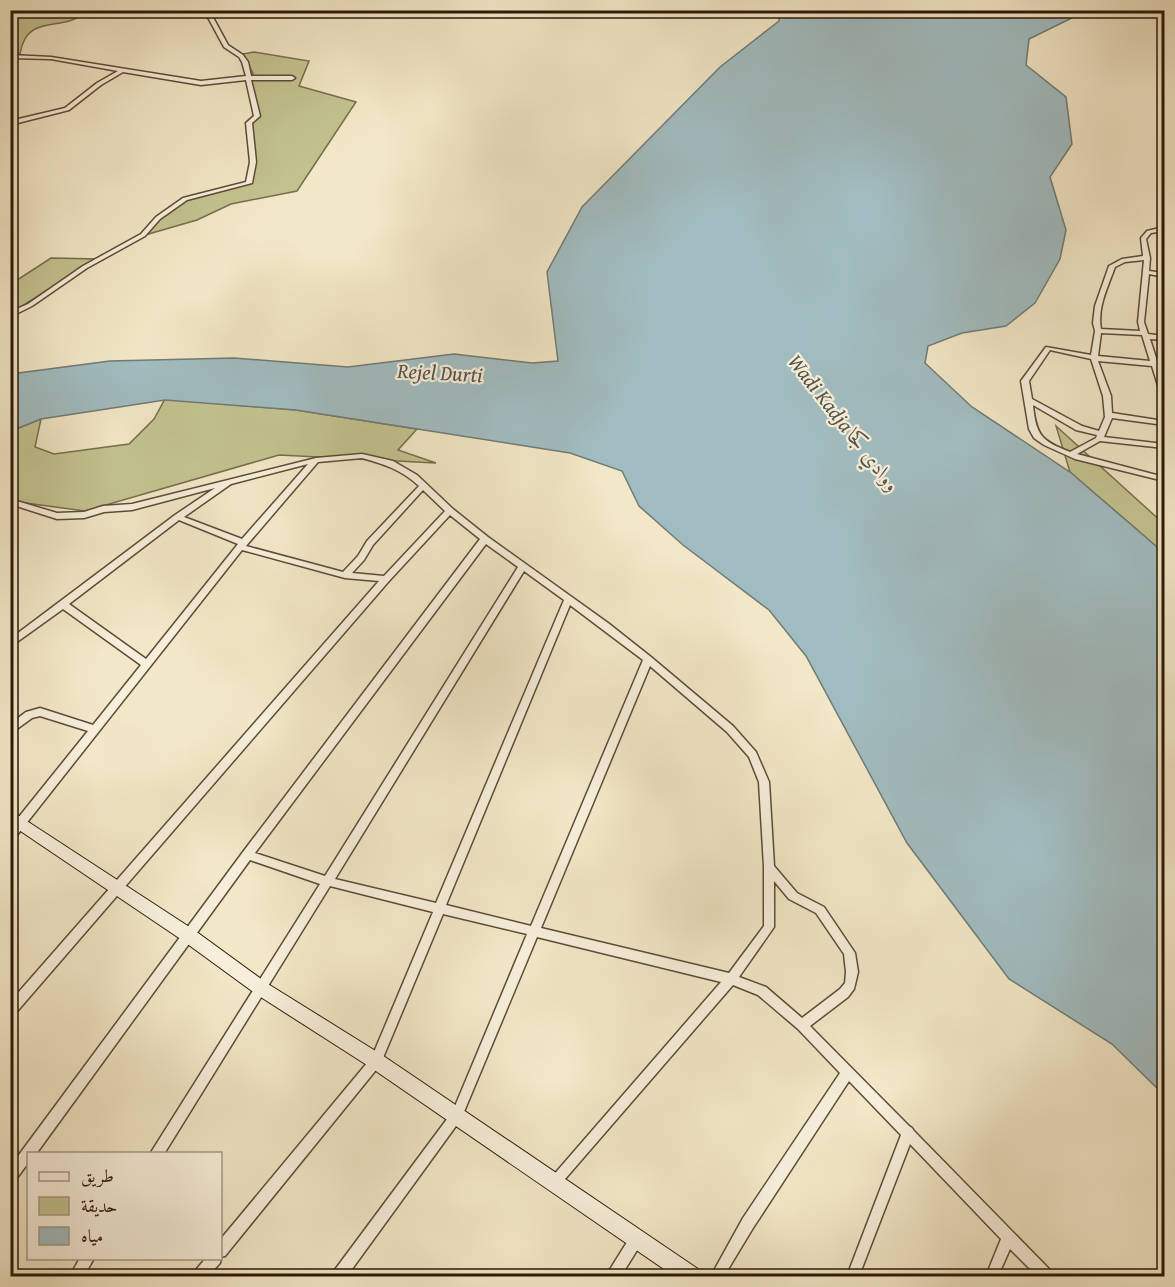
<svg xmlns="http://www.w3.org/2000/svg" width="1175" height="1287" viewBox="0 0 1175 1287" font-family="'Gentium Book Plus',Amiri,serif">
<style>
.green{fill:#c3c390;stroke:#766e4c;stroke-width:1.5}
.water{fill:#a1bcc0;stroke:#717b76;stroke-width:1.5}
.lines{fill:none;stroke-linecap:round;stroke-linejoin:round}
.street-casing{stroke:#5c4c37;stroke-width:3}
.secondary-casing{stroke:#2a1907;stroke-width:2}
.street{fill:#f7efdb;fill-rule:evenodd}
.secondary{fill:#f7efdb;fill-rule:evenodd}
.labels{text-anchor:middle;stroke-width:4.5;stroke-linejoin:round;paint-order:stroke}
.water-label{font-size:21px;font-style:italic;fill:#545248;stroke:#f7efdb}
</style>
<rect width="100%" height="100%" fill="#f2e7c7"/>
<filter id="stains"><feTurbulence type="fractalNoise" baseFrequency=".00333" numOctaves="4"/><feColorMatrix values="0 0 0 0 .2 0 0 0 0 .09 0 0 0 0 .02 0 0 0 .5 -.17"/></filter>
<radialGradient id="worn" r=".72"><stop offset=".6" stop-color="#630" stop-opacity="0"/><stop offset="1" stop-color="#630" stop-opacity=".3"/></radialGradient>
<!-- green -->
<g class="green">
<path d="M31,10l55,1c-21,23 -59,0 -66,43l-9,2 -1,-43z"/>
<polygon points="254,52 309,61 299,86 356,102 297,191 231,204 197,220 145,235 160,218 187,200 250,183 250,123 258,114 251,79 253,73 243,54"/>
<polygon points="51,258 97,259 11,313 11,284"/>
<polygon points="165,399 296,410 417,429 398,450 436,463 279,455 85,511 11,501 11,431 41,419 35,447 54,454 129,444 154,419"/>
<polygon points="1056,426 1164,524 1164,553 1070,472"/>
</g>
<!-- water -->
<polygon class="water" points="779,11 1086,11 1029,39 1026,65 1066,97 1072,144 1050,177 1066,230 1060,259 1035,303 1006,326 962,333 928,346 925,363 972,407 1070,472 1164,553 1164,1095 1112,1044 1009,979 907,843 806,656 769,610 683,545 639,506 622,471 570,453 296,410 165,400 41,419 11,431 11,374 110,361 234,358 348,367 454,354 532,363 558,361 547,272 582,207 720,67 779,21"/>
<g class="lines">
<!-- street casing -->
<g class="street-casing">
<g id="street">
<polygon points="17,10 30,10 10,14 10,12"/>
<polygon points="204,10 209,10 228,45 243,55 248,62 251,76 292,76 295,78 292,80 251,80 260,116 252,123 256,162 252,183 187,200 160,219 145,236 87,268 32,306 10,317 10,312 28,304 83,266 141,234 156,217 183,198 246,182 250,162 246,123 254,116 246,80 201,85 123,72 101,85 69,110 10,125 10,121 65,108 97,83 118,71 51,59 10,58 10,55 51,57 201,81 246,76 242,62 239,57 224,47"/>
<path d="M1164,227v4l-13,2 -5,6 4,19 -1,13 15,2v4l-15,-3 -5,48 4,12 16,2v4l-14,-1 14,44v11l-4,-2 -8,-26 -54,-5 13,35 1,17 52,8v4l-52,-7 -8,19 60,7v4l-64,-7 -23,13 87,23v4l-89,-22 -31,-14 -10,-7 -5,-9 -8,-48 25,-34 45,8 4,-24 -2,-8 2,-17 14,-40 13,-7 21,-3 -2,-18 6,-7zM1144,260l-6,62 2,9 -39,-2c-4,-22 7,-42 14,-62l10,-5zM1101,333l41,2 8,26 -52,-5zM1050,350l41,9 12,37 2,21 -6,14 -17,-5 -50,-27 -3,-18zM1033,405l43,25 21,5 -1,3 -26,14c-28,-11 -34,-16 -37,-47z"/>
<path d="M362,454l31,7 24,14 36,34 35,28 120,86 43,34 82,69 23,26 13,30 5,84 23,27 27,14 31,46 3,19 -4,17 -6,8 -38,29 99,100 3,2 2,3 137,140 1,5h-15l-27,-27 -12,27h-12l15,-37 -91,-95 -51,132h-12l54,-141 -52,-54 -96,147 -29,48h-13l32,-58 97,-145 -42,-44 -40,-34 -25,-10 -174,201 -4,2 -4,-2 -2,-4 2,-4 170,-196 -184,-45 -76,182 -114,157h-14l1,-5 119,-160 74,-177 -84,-20 -63,151 -155,191 -4,1 -1,6 -12,13h-14l1,-5 11,-13h14v-18l152,-183 61,-145 -103,-26 -166,268h-14l170,-270 -70,-24 -214,294h-8v9l-14,19 -4,2v-17l233,-315 237,-313 -30,-24 -61,66 -375,434 -4,1v-14l369,-421 -34,-3 -103,-28 -228,289 -4,1v-12l78,-97 -48,-15 -8,2 -22,16v-10l16,-12 14,-4 53,17 48,-60 -78,-56 -53,38v-8l165,-124 40,-27 -83,22 -28,2 -20,6 -27,1 -47,-15v-5l47,14 27,-1 19,-6 29,-2 184,-46zM362,458c22,6 40,12 57,28l-52,55 -9,15 -15,16 -97,-26 72,-84zM308,464l-66,75 -58,-22 47,-33zM423,490l22,21 -61,65 -32,-3 12,-13 9,-15zM179,520l59,24 -92,115 -77,-55zM486,544l32,23 -193,309 -70,-23zM524,571l40,29 -128,303 -101,-24zM570,605l73,55 -112,266 -85,-21zM650,666l77,66 22,25 10,25 5,85v59l-35,47 -188,-45zM774,881l15,18 27,14 28,41 2,18 -1,11 -5,6 -38,29 -36,-31 -27,-10 35,-50z"/>
<polygon points="637,1232 642,1234 644,1239 621,1276 608,1276 609,1271 632,1234"/>
<polygon points="80,1258 94,1258 84,1276 70,1276"/>
</g>
</g>
<!-- secondary casing -->
<g class="secondary-casing">
<polygon id="secondary" points="10,810 194,930 268,984 382,1055 698,1269 701,1276 674,1276 370,1067 256,994 182,940 10,824"/>
</g>
<!-- street -->
<use href="#street" class="street"/>
<!-- secondary -->
<use href="#secondary" class="secondary"/>
</g>
<g class="labels">
<!-- water labels -->
<g class="water-label">
<text transform="translate(440 373) rotate(3)" y="7">Rejel Durti</text>
<text transform="translate(844 423) rotate(52)" y="7">Wadi Kadja ووادي كجا</text>
</g>
</g>
<!-- margin -->
<rect width="1175" height="1287" fill="none" stroke="#f2e7c7" stroke-width="36"/>
<rect x="12" y="12" width="1151" height="1263" fill="none" stroke="#2a1907" stroke-width="3"/>
<rect x="18" y="18" width="1139" height="1251" fill="none" stroke="#2a1907" stroke-width="1.5"/>
<!-- legend -->
<rect x="27" y="1152" width="195" height="108" fill="#f7efdb" stroke="#a59986" stroke-width="1.5"/>
<rect x="39" y="1172" width="30" height="9" fill="#f7efdb" stroke="#a59986" stroke-width="1.5"/>
<text x="81" y="1182" font-size="18" fill="#2a1907">طريق</text>
<rect x="39" y="1197" width="30" height="18" fill="#c3c390" stroke="#a59986" stroke-width="1.5"/>
<text x="81" y="1212" font-size="18" fill="#2a1907">حديقة</text>
<rect x="39" y="1227" width="30" height="18" fill="#a1bcc0" stroke="#a59986" stroke-width="1.5"/>
<text x="81" y="1242" font-size="18" fill="#2a1907">مياه</text>
<rect width="100%" height="100%" filter="url(#stains)"/>
<rect width="100%" height="100%" fill="url(#worn)"/>
</svg>
